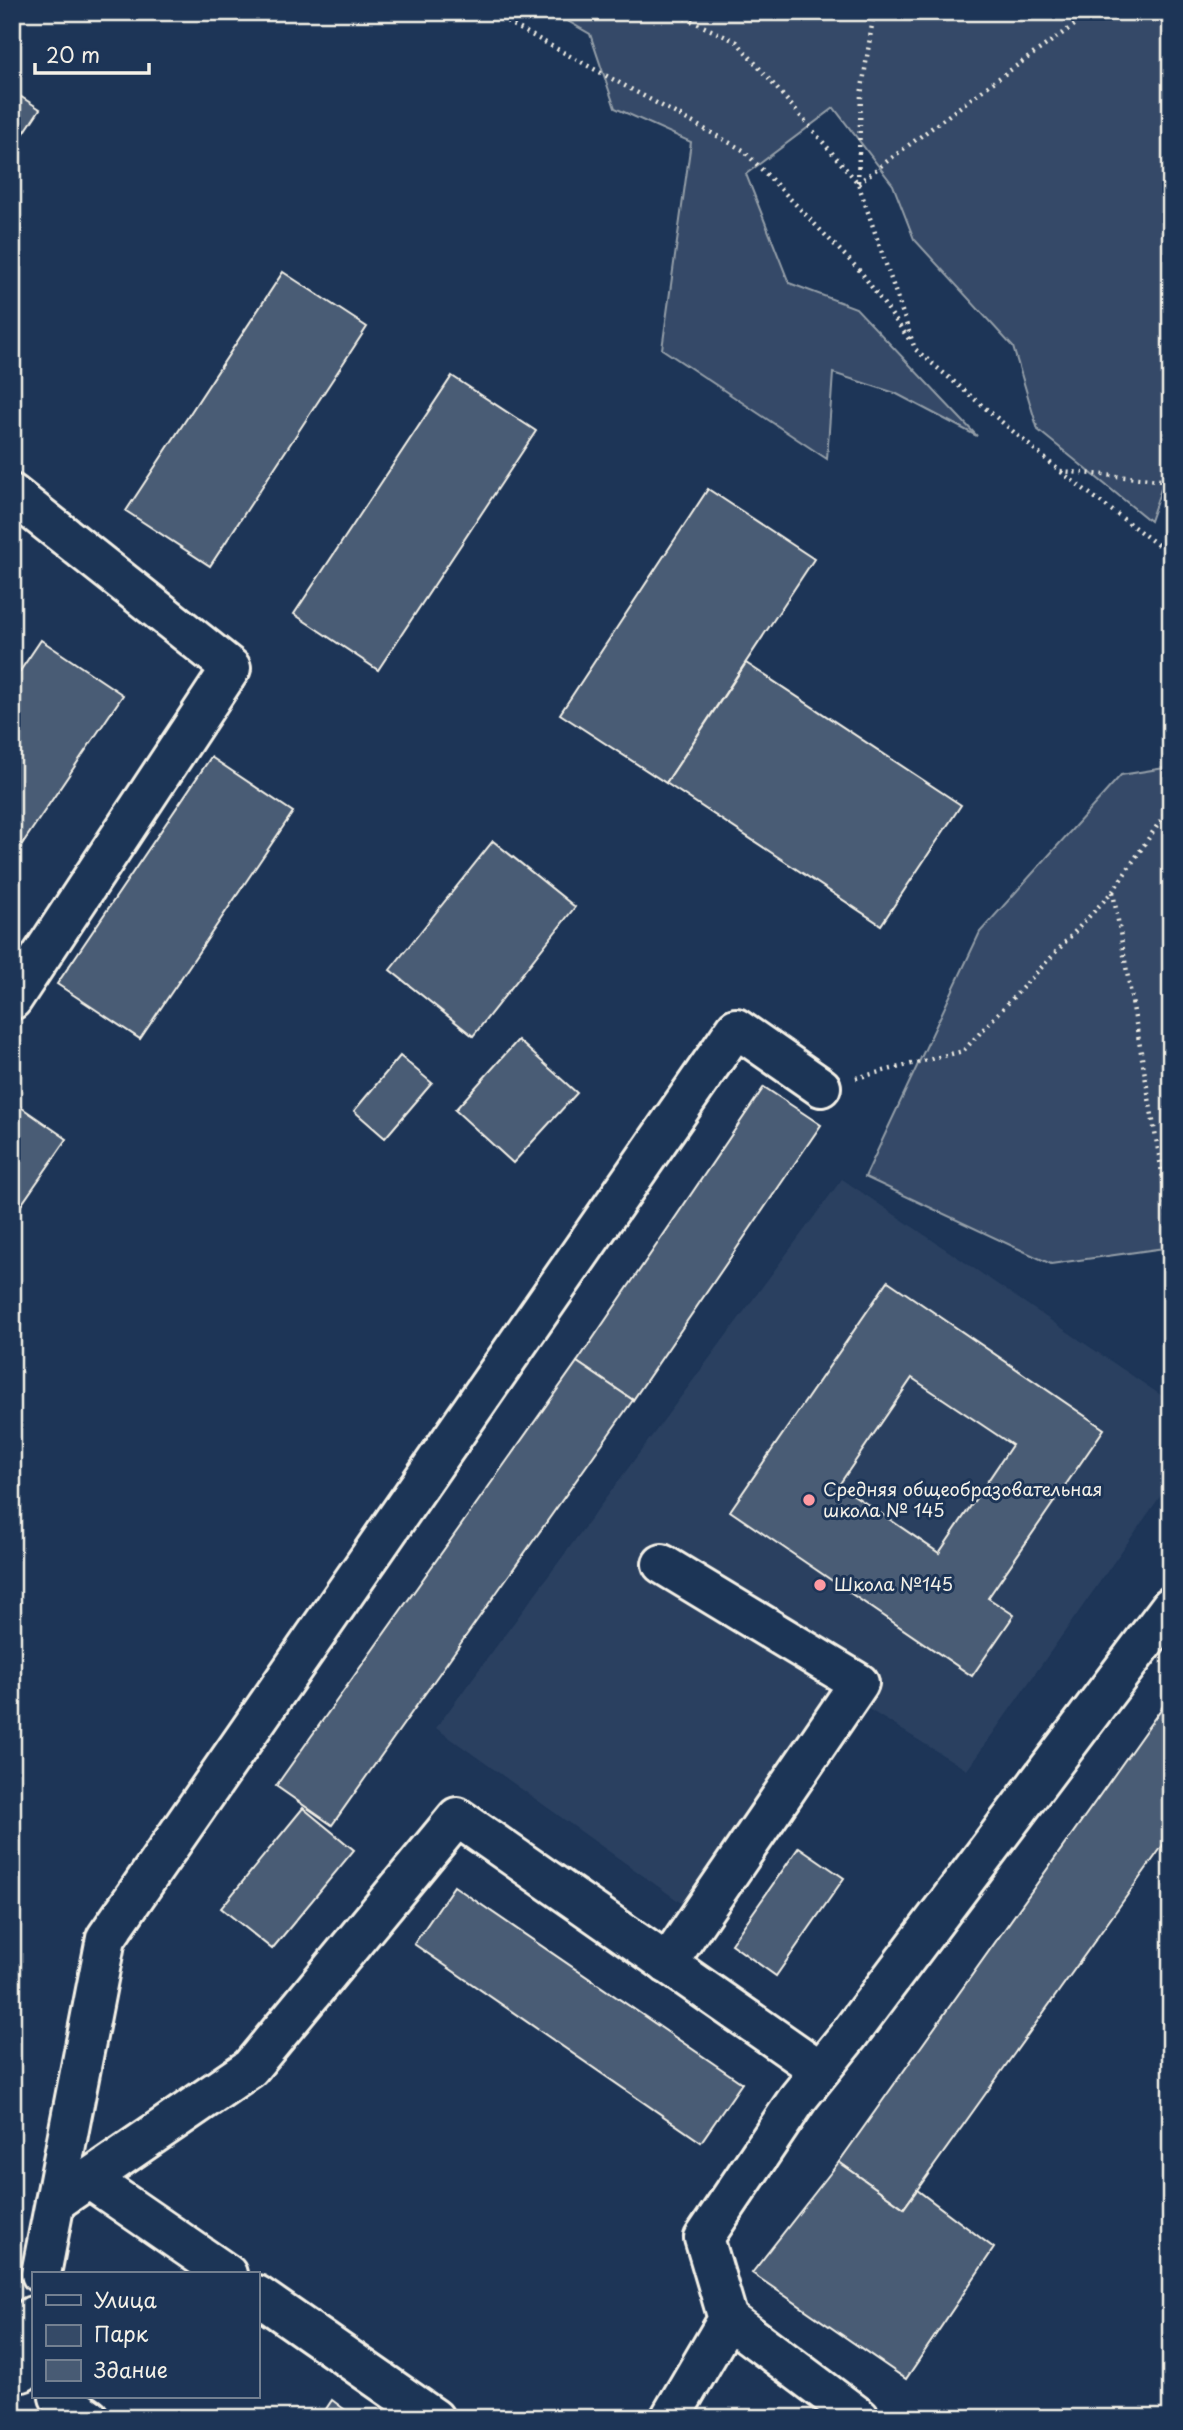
<svg xmlns="http://www.w3.org/2000/svg" width="1183" height="2430" viewBox="0 0 1183 2430" font-family="'Playpen Sans',sans-serif">
<style>
.built{fill:#2a4060}
.green{fill:#354a67;stroke:#949ea8;stroke-width:2}
.building{fill:#485b74;stroke:#f4f1e8;stroke-width:2;fill-rule:evenodd}
.lines{fill:none;stroke-linecap:round;stroke-linejoin:round}
.minor-casing{stroke:#f4f1e8;stroke-width:44}
.path{stroke:#f4f1e8;stroke-width:4.5;stroke-dasharray:2 5;stroke-linecap:butt}
.minor{stroke:#1d3557;stroke-width:38}
.poi-dot{fill:#ff9aa2;stroke:#1d3557;stroke-width:2.5}
.labels{text-anchor:middle;stroke-width:6;stroke-linejoin:round;paint-order:stroke}
.poi-label{font-size:18px;fill:#f4f1e8;stroke:#1d3557;text-anchor:start}
</style>
<rect width="100%" height="100%" fill="#1d3557"/>
<filter id="ink" filterUnits="userSpaceOnUse"><feTurbulence type="fractalNoise" baseFrequency=".0143" numOctaves="2"/><feDisplacementMap in="SourceGraphic" scale="14" xChannelSelector="R" yChannelSelector="G"/><feConvolveMatrix kernelMatrix="1 2 1 2 8 2 1 2 1" color-interpolation-filters="sRGB"/></filter>
<g filter="url(#ink)">
<!-- built -->
<polygon class="built" points="842,1179 1171,1402 1171,1481 967,1770 836,1689 687,1907 436,1728"/>
<!-- green -->
<g class="green">
<polygon points="552,12 1171,12 1171,460 1150,521 1038,430 1013,347 914,239 893,185 834,108 746,174 789,283 856,308 977,436 895,393 833,373 827,459 662,349 691,142 615,108 590,34"/>
<polygon points="1171,767 1171,1239 1164,1248 1051,1264 865,1177 980,932 1121,775"/>
</g>
<!-- building -->
<g class="building">
<polygon points="12,91 40,109 12,151"/>
<polygon points="283,272 367,327 210,566 126,511"/>
<polygon points="452,376 536,431 378,670 294,614"/>
<polygon points="708,489 814,559 666,783 560,714"/>
<polygon points="41,640 123,695 12,859 12,683"/>
<polygon points="746,663 961,805 881,925 666,783"/>
<polygon points="211,757 293,812 140,1039 57,984"/>
<polygon points="493,841 575,907 473,1036 390,970"/>
<polygon points="518,1040 577,1093 513,1163 455,1110"/>
<polygon points="400,1056 432,1083 385,1138 354,1111"/>
<polygon points="764,1087 821,1125 633,1400 577,1362"/>
<polygon points="12,1101 67,1139 12,1218"/>
<path d="M888,1281l216,148 -116,169 26,17 -42,61 -242,-165zM912,1378l100,67 -73,108 -100,-68z"/>
<polygon points="577,1362 633,1400 332,1825 276,1786"/>
<polygon points="1171,1695 1171,1834 904,2208 839,2162"/>
<polygon points="303,1808 354,1850 272,1949 221,1908"/>
<polygon points="799,1847 844,1878 776,1976 731,1944"/>
<polygon points="454,1886 742,2083 701,2142 414,1944"/>
<polygon points="839,2162 904,2208 917,2190 994,2248 906,2379 752,2273"/>
<polygon points="332,2400 356,2418 320,2418"/>
</g>
<g class="lines">
<!-- minor casing -->
<g class="minor-casing">
<g id="minor">
<polyline points="12,494 231,668 12,1000"/>
<polyline points="662,1564 859,1683 667,1964"/>
<polyline points="89,2179 227,2274"/>
<polyline points="55,2202 250,2068 457,1817 820,2070"/>
<polyline points="41,2274 106,1938 736,1028 821,1087"/>
<polyline points="257,2295 434,2418"/>
<polyline points="728,2319 860,2418"/>
<polyline points="22,2372 33,2316"/>
<polyline points="59,2397 89,2418"/>
<polyline points="670,2418 728,2319 704,2238 798,2098 848,2036 1171,1606"/>
</g>
</g>
<!-- path -->
<g class="path">
<polyline points="489,12 743,150 861,272 911,342"/>
<polyline points="672,12 737,42 858,183 915,349 1060,471 1171,481"/>
<polyline points="858,182 861,95 874,12"/>
<polyline points="858,183 992,83 1093,12"/>
<polyline points="1061,472 1171,555"/>
<polyline points="1113,892 1164,1184 1171,1241"/>
<polyline points="856,1078 963,1051 1113,891 1171,805"/>
</g>
<!-- minor -->
<use href="#minor" class="minor"/>
</g>
</g>
<!-- markers -->
<g class="poi-dot">
<circle cx="809" cy="1500" r="7"/>
<circle cx="820" cy="1585" r="7"/>
</g>
<g class="labels">
<!-- poi labels -->
<g class="poi-label">
<text x="823" y="1496">Средняя общеобразовательная<tspan x="823" dy="21">школа № 145</tspan></text>
<text x="834" y="1591">Школа №145</text>
</g>
</g>
<!-- margin -->
<rect width="1183" height="2430" fill="none" stroke="#1d3557" stroke-width="42"/>
<rect x="21" y="21" width="1141" height="2388" fill="none" stroke="#f4f1e8" stroke-width="2.5" filter="url(#ink)"/>
<!-- legend -->
<rect x="32" y="2272" width="228" height="126" fill="#1d3557" stroke="#738091" stroke-width="2"/>
<rect x="46" y="2295" width="35" height="10" fill="#1d3557" stroke="#738091" stroke-width="2"/>
<text x="94" y="2308" font-size="21" fill="#f4f1e8">Улица</text>
<rect x="46" y="2325" width="35" height="21" fill="#354a67" stroke="#738091" stroke-width="2"/>
<text x="94" y="2342" font-size="21" fill="#f4f1e8">Парк</text>
<rect x="46" y="2360" width="35" height="21" fill="#485b74" stroke="#738091" stroke-width="2"/>
<text x="94" y="2378" font-size="21" fill="#f4f1e8">Здание</text>
<!-- scale -->
<path d="M35 63v10h114v-10" fill="none" stroke="#f4f1e8" stroke-width="3.5"/>
<text x="46" y="63" font-size="21" fill="#f4f1e8" stroke="#1d3557" stroke-width="5" paint-order="stroke">20 m</text>
</svg>
